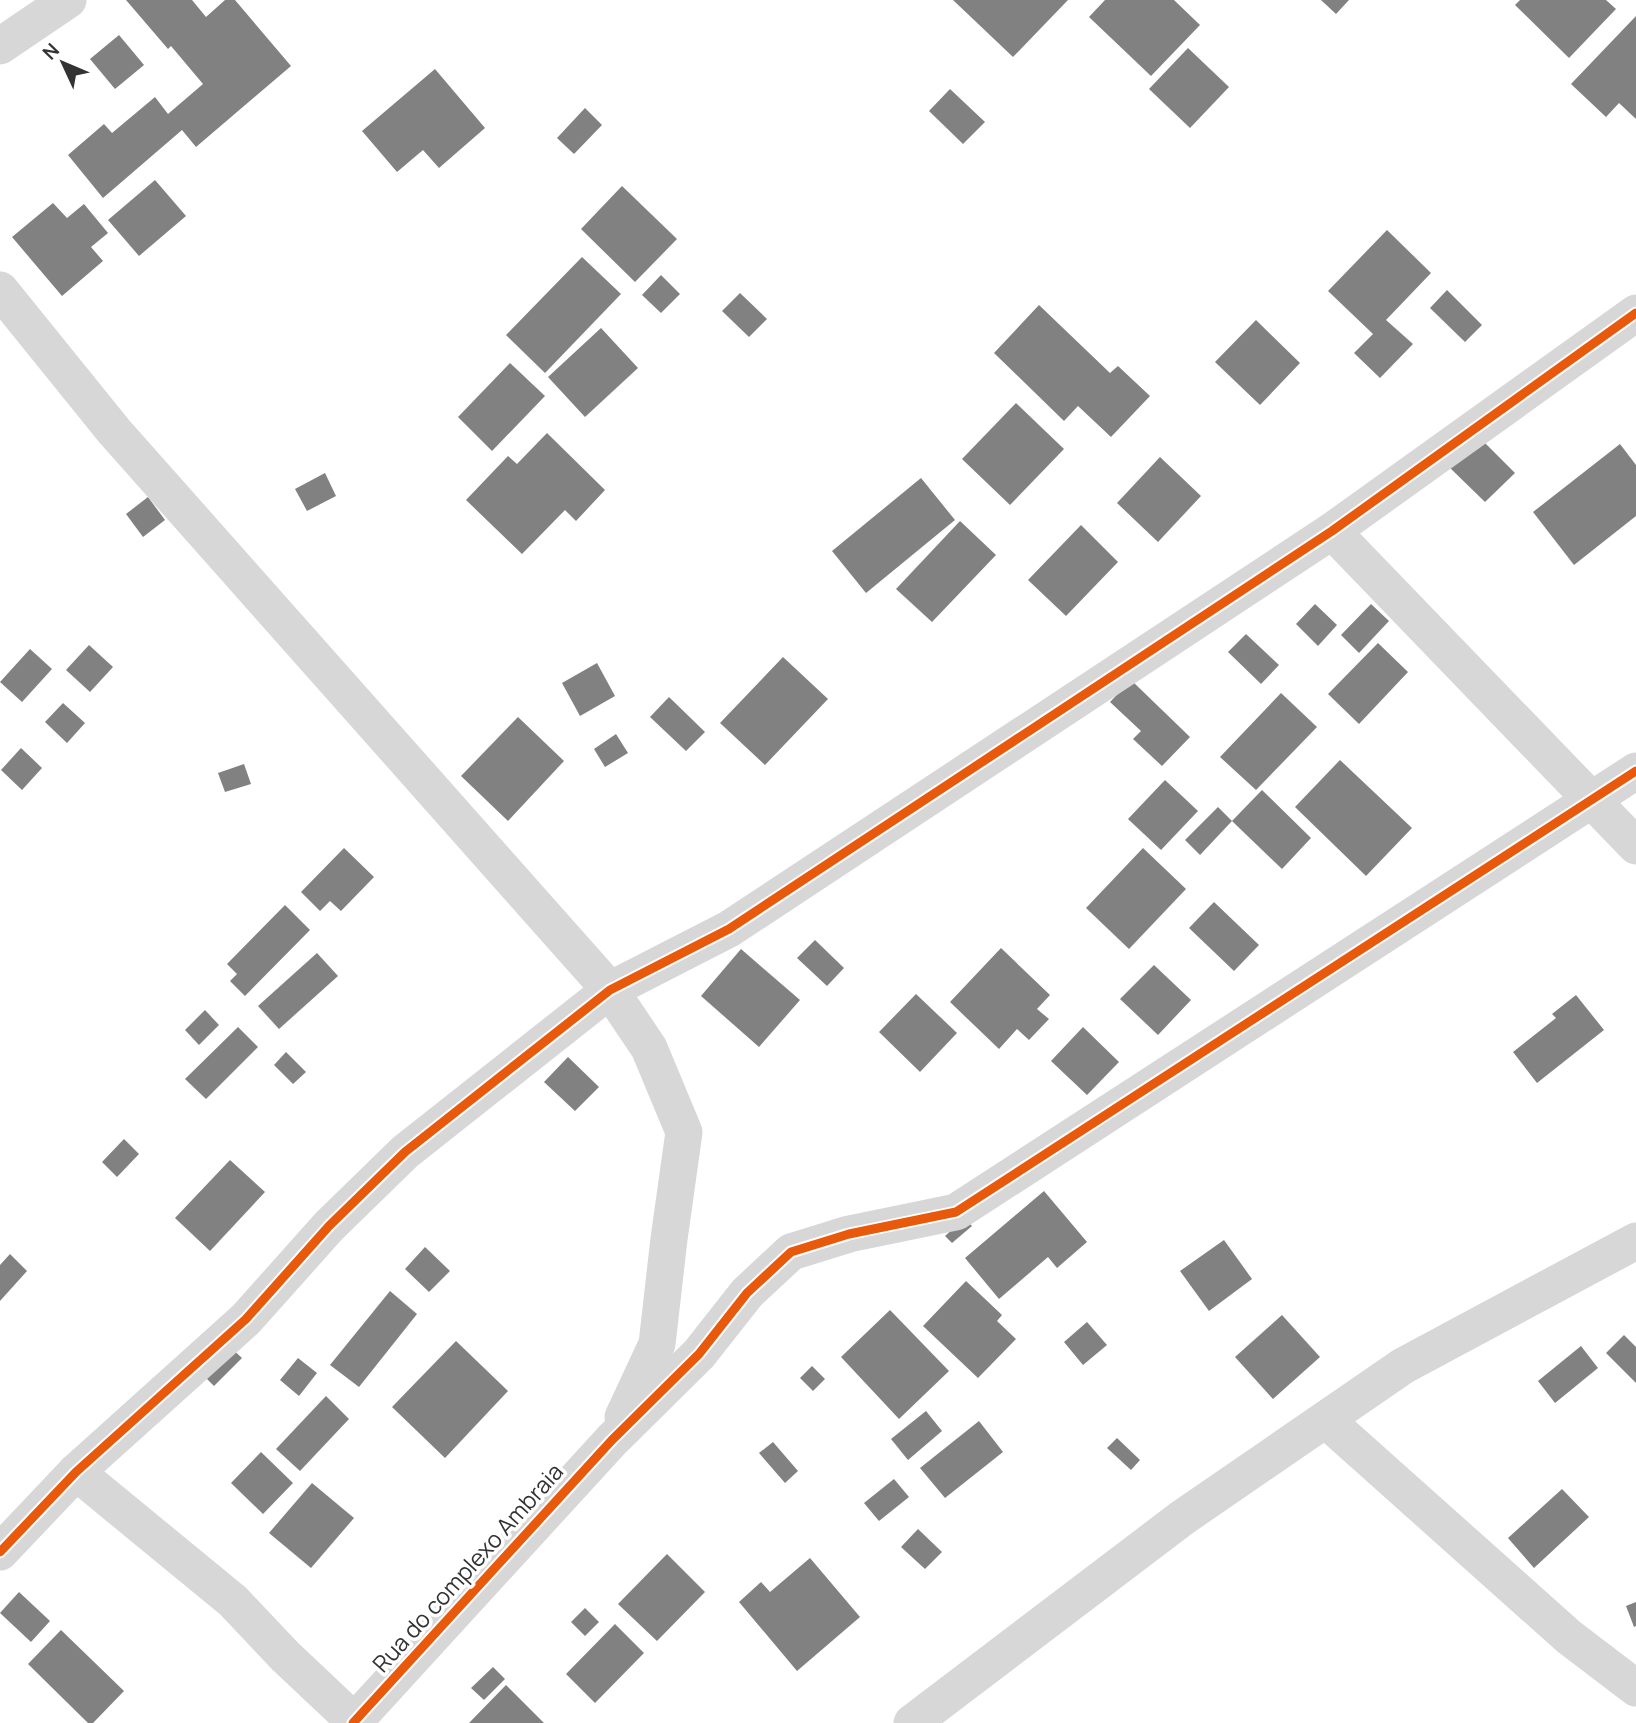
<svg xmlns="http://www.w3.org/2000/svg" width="1636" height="1723" viewBox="0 0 1636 1723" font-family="Manrope,sans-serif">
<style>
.building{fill:#818181}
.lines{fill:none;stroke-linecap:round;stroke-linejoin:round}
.street{stroke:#d7d7d7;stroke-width:37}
.cycleway-casing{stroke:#fff;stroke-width:13}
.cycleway{stroke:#e8590c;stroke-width:9}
.labels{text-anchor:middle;stroke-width:7;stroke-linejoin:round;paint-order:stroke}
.street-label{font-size:23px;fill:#333;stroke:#fff}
</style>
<rect width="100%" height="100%" fill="#fff"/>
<!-- building -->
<g class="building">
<polygon points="126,0 192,0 206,17 225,0 235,0 291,66 196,147 182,130 103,198 68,155 104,124 112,133 155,97 168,114 203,84 171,46 168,49"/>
<polygon points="953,0 1068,0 1013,57"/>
<polygon points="1105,0 1174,0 1200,25 1151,76 1089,17"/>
<polygon points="1321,0 1349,0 1336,14"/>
<polygon points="1520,0 1606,0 1616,9 1569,58 1515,5"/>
<polygon points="1636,16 1636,119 1619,103 1606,117 1571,84"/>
<polygon points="119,35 144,65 115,89 90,59"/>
<polygon points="1188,48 1229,87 1190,128 1149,89"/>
<polygon points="435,69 485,128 439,168 423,150 397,172 362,131"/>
<polygon points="950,89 985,122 963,144 929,111"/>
<polygon points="585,108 602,125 574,154 557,138"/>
<polygon points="155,180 186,216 139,256 108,220"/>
<polygon points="622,186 677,239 635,282 581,229"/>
<polygon points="53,203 67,218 84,204 108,233 91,247 103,261 62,296 12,237"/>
<polygon points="1387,230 1431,273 1386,320 1413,344 1380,378 1354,353 1373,334 1328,291"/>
<polygon points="582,257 621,294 545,373 506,335"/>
<polygon points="661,275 680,294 661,313 642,295"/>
<polygon points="1447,290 1482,325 1465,342 1430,308"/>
<polygon points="740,293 767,319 749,337 722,311"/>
<polygon points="1039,305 1110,373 1118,366 1150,396 1111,437 1078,406 1064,421 994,353"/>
<polygon points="1256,320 1300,363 1260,405 1215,362"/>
<polygon points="601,328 638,368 585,417 548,377"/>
<polygon points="510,363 545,396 492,451 458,417"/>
<polygon points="1016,403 1064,449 1010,505 962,459"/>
<polygon points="547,433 605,490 576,521 565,510 522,554 466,500 508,456 517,464"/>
<polygon points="1477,435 1515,473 1485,502 1447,465"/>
<polygon points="1620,444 1636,465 1636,516 1574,565 1533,512"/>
<polygon points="1160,457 1201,496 1158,542 1117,503"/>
<polygon points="325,473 336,496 307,511 295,489"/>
<polygon points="921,478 955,520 866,593 832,551"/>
<polygon points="148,497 165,520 143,537 126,514"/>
<polygon points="960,521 996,555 932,622 896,589"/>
<polygon points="1081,525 1118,562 1066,616 1028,580"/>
<polygon points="1315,604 1337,625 1318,646 1296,624"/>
<polygon points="1371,604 1389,621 1359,653 1341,635"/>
<polygon points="1246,634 1279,665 1261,684 1228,652"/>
<polygon points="1378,643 1408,672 1359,724 1328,694"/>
<polygon points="89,645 113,667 90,692 66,670"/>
<polygon points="30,649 52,669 22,702 0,682"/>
<polygon points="783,657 828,699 765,765 720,723"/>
<polygon points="597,663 615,696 580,716 562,683"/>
<polygon points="1131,680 1190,737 1162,766 1133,739 1141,731 1110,702"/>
<polygon points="1281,693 1317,727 1256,790 1220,757"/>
<polygon points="669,697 705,732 686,751 650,717"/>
<polygon points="63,703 85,723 67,743 45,722"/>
<polygon points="518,717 564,761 508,821 461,776"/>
<polygon points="616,734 628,753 605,767 594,749"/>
<polygon points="21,748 42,768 22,790 1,770"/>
<polygon points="1340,760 1412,828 1366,876 1295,807"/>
<polygon points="244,764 251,784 225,792 218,773"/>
<polygon points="1165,780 1198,811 1161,850 1128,819"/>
<polygon points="1262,790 1311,838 1282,869 1232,821"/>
<polygon points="1218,807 1232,821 1200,855 1185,840"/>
<polygon points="344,848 374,877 341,911 330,901 320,911 301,892"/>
<polygon points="1143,848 1186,889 1129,949 1086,908"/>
<polygon points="1214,902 1259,945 1234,971 1189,928"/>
<polygon points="285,905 310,930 245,996 230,981 237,974 227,964"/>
<polygon points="815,940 844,968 827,986 797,958"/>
<polygon points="1001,948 1050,995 1037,1009 1049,1019 1029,1040 1017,1029 999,1049 950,1002"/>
<polygon points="741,949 800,1000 759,1047 701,996"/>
<polygon points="317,953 338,976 279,1029 258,1006"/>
<polygon points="1154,965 1191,1000 1158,1035 1120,999"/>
<polygon points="916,994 957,1033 920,1072 879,1032"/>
<polygon points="1576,995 1604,1030 1537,1083 1513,1052 1556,1018 1552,1014"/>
<polygon points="205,1010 219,1025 199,1045 185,1030"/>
<polygon points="238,1027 258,1047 206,1099 185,1079"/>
<polygon points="1083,1027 1119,1062 1087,1095 1051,1061"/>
<polygon points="286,1052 306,1072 293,1084 274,1065"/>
<polygon points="568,1057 599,1087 575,1111 544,1082"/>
<polygon points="124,1139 139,1154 117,1177 102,1162"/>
<polygon points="230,1160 265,1192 210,1251 175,1218"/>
<polygon points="1044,1191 1087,1242 1057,1268 1048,1257 999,1299 965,1258"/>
<polygon points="965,1218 972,1226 952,1243 945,1236"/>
<polygon points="1224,1240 1252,1279 1209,1311 1180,1271"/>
<polygon points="425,1247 450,1271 429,1292 405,1269"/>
<polygon points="10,1254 27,1271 0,1301 0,1265"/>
<polygon points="966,1281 1002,1315 997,1321 1016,1339 978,1378 923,1326"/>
<polygon points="390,1291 417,1314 359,1387 330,1365"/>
<polygon points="890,1310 949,1371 899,1419 841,1357"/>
<polygon points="1282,1315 1320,1357 1273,1399 1235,1357"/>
<polygon points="1087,1322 1107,1345 1083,1365 1064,1342"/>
<polygon points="1624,1335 1636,1347 1636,1383 1606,1353"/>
<polygon points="456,1341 508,1391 445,1458 392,1407"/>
<polygon points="228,1345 242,1358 214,1386 201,1373"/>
<polygon points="1581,1346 1598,1368 1555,1403 1538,1381"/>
<polygon points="298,1358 317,1373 299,1396 280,1380"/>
<polygon points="812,1366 825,1379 813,1391 800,1378"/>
<polygon points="326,1396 349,1419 300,1471 276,1449"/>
<polygon points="926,1411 942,1431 908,1460 891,1439"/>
<polygon points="979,1421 1003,1452 945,1498 920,1468"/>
<polygon points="1117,1438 1140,1460 1131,1470 1107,1448"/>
<polygon points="773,1442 798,1471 785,1483 759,1453"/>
<polygon points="261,1452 293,1483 263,1514 231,1483"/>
<polygon points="894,1479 909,1497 879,1521 864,1503"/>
<polygon points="312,1483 354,1518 311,1568 269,1533"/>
<polygon points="1562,1489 1589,1517 1534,1568 1508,1538"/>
<polygon points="918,1529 942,1552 925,1569 901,1547"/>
<polygon points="667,1554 705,1592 657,1641 618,1604"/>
<polygon points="810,1558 860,1617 797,1671 739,1602 761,1582 770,1592"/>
<polygon points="19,1592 50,1621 31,1642 0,1613"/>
<polygon points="1636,1602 1636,1626 1634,1627 1626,1606"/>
<polygon points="585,1608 599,1622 585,1636 571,1622"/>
<polygon points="615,1624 644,1653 595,1703 566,1674"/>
<polygon points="61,1630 124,1691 93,1723 88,1723 28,1664"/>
<polygon points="493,1667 505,1679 484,1700 471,1688"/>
<polygon points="506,1685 544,1723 469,1723"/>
</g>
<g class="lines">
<!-- street -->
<g class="street">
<polyline points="0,46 68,0"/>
<polyline points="0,290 114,431 610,990 649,1048 684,1132 669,1239 657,1344 623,1417"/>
<polyline points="1332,531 1636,846"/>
<polyline points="1326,1420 1569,1637 1636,1688"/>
<polyline points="76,1472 233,1601 285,1656 356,1723"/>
<polyline points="0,1552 76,1472 246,1319 329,1226 405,1152 610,990 729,929 1332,531 1636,313"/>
<polyline points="353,1723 612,1440 699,1354 747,1293 791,1252 849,1234 956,1212 1636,771"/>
<polyline points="912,1723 1182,1518 1403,1366 1636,1241"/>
</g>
<!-- cycleway casing -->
<g class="cycleway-casing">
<g id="cycleway">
<polyline points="0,1552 76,1472 246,1319 329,1226 405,1152 610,990 729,929 1332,531 1636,313"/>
<polyline points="353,1723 612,1440 699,1354 747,1293 791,1252 849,1234 956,1212 1636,771"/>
</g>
</g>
<!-- cycleway -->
<use href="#cycleway" class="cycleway"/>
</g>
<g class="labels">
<!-- street labels -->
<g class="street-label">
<text transform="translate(468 1568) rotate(-48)" y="8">Rua do complexo Ambraia</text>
</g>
</g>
<!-- north arrow -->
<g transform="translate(63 63) rotate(314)" stroke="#ffffff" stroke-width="5" paint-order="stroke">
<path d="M0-5L12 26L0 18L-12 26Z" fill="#333333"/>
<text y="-10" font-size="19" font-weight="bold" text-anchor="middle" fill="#333333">N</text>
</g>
</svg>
